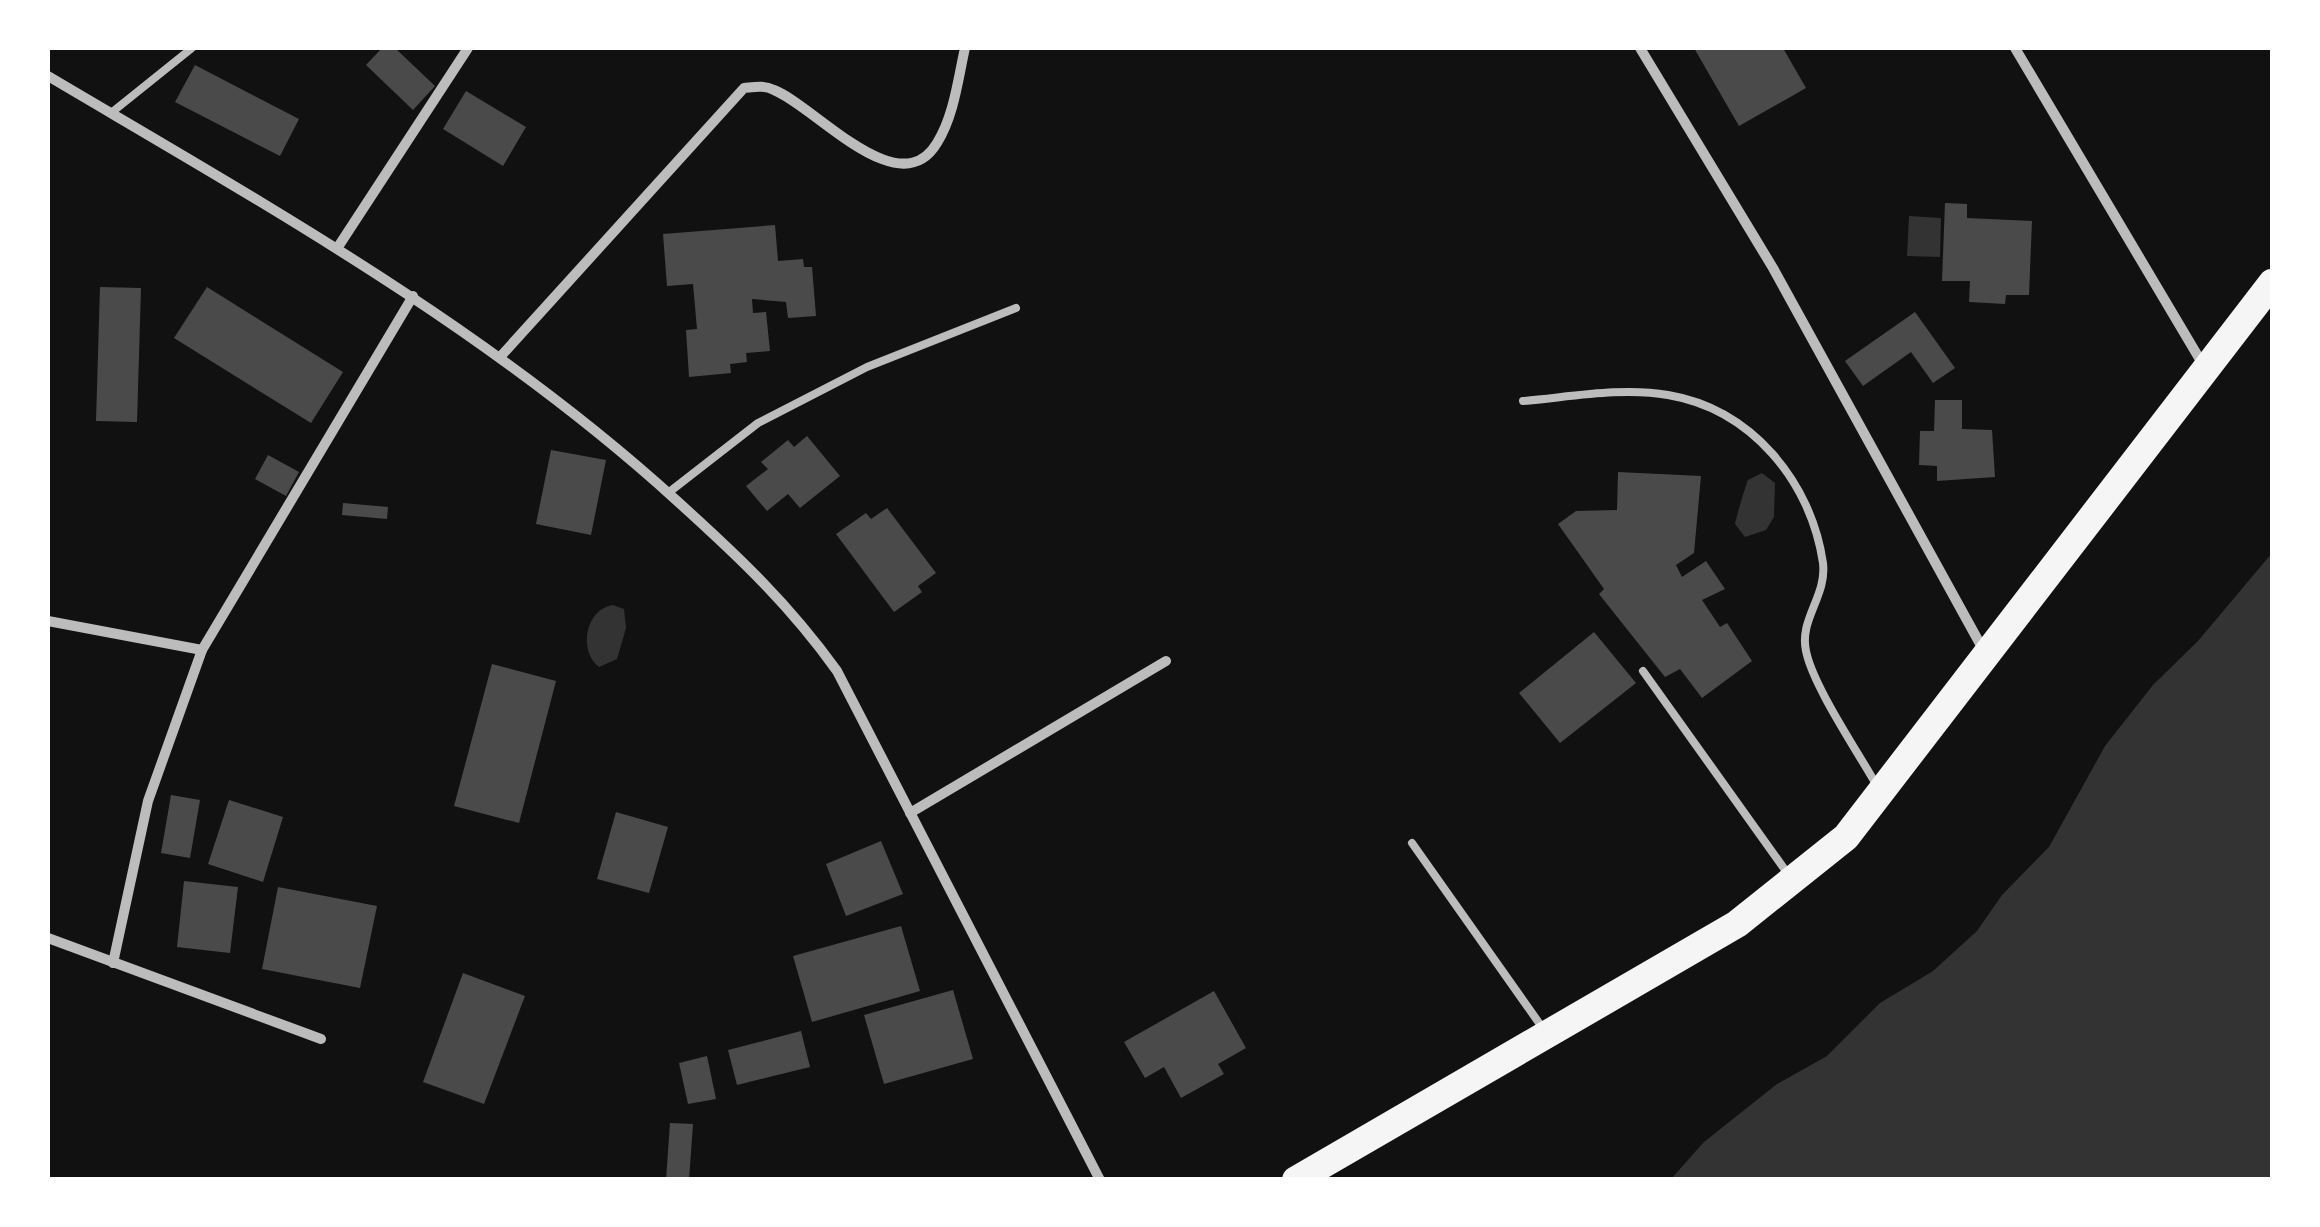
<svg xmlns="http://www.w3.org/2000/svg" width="2320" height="1227" viewBox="0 0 2320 1227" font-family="'Nunito Sans',sans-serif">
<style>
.water{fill:#333}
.building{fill:#4a4a4a}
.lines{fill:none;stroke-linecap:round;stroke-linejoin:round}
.service{stroke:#bcbcbc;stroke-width:8}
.minor{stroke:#bcbcbc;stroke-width:10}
.trunk{stroke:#f5f5f5;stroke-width:28}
</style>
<rect width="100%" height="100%" fill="#111"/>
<!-- water -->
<g class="water">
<polygon points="1909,216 1941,218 1940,257 1907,256"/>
<path d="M1762,473l13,10 -1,34 -8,13 -21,7 -10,-13c1,-6 10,-37 13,-44z"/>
<polygon points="2272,553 2272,1179 1671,1179 1704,1142 1777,1084 1827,1056 1880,1003 1933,971 1977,931 2002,895 2049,847 2105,746 2153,685 2198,641"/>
<path d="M613,605l11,4 2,19 -9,31 -18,8c-21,-16 -14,-58 14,-62z"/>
</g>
<!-- building -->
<g class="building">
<polygon points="382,48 395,48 435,86 413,110 366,65"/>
<polygon points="1694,48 1783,48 1806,88 1739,126"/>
<polygon points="195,65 299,119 280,156 175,102"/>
<polygon points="466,91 526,127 503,166 443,129"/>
<polygon points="1945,203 1967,204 1967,218 2032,221 2029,295 2006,295 2005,304 1969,302 1970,281 1942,281"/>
<polygon points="775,225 778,261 803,259 804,267 812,267 816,316 788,318 786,302 752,299 753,313 766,312 770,351 746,353 747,362 730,364 731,373 689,377 686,330 697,329 693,284 667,286 663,234"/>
<polygon points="100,287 141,288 137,422 96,421"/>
<polygon points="207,287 343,372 311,423 174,338"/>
<polygon points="1915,312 1955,368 1933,383 1911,352 1863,386 1845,361"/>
<polygon points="1935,400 1962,400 1962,429 1992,430 1995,477 1937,481 1937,466 1919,465 1920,431 1934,431"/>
<polygon points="807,436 840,476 800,508 788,494 767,511 746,486 768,469 761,462 788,440 794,447"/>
<polygon points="551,450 606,460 591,535 536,524"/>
<polygon points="268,455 299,472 286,496 255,479"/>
<polygon points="1618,472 1701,476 1694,553 1676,565 1682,577 1706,561 1725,589 1702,600 1720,627 1727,623 1752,661 1702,698 1680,669 1665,677 1599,594 1604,589 1558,524 1576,511 1617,510"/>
<polygon points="343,503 388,507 387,519 342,515"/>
<polygon points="887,508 936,573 918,586 922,592 894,612 836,534 866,513 871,519"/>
<polygon points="1594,632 1636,683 1560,743 1519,693"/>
<polygon points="492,664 556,681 519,823 454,806"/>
<polygon points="171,795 200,800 190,858 161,853"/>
<polygon points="229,800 283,817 263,882 208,864"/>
<polygon points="616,812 668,827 649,893 597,879"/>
<polygon points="881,841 903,894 846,916 826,864"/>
<polygon points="184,881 238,887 230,953 177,947"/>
<polygon points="278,887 377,906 360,988 262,969"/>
<polygon points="901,926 920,991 812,1022 793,956"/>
<polygon points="463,973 525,996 484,1104 423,1082"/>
<polygon points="953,990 973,1059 884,1084 864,1015"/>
<polygon points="1214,991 1246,1048 1218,1064 1224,1074 1181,1098 1164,1067 1145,1078 1124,1042"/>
<polygon points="801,1031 810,1067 737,1085 728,1050"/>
<polygon points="707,1056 716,1099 688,1104 679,1063"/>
<polygon points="670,1123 693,1124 689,1180 666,1180"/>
</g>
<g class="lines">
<!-- service -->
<g class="service">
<polyline points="111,113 192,48"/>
<path d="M1523,401c47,-4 99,-14 145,-6 83,14 143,86 155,168 4,33 -24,56 -17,88 7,35 52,101 71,135"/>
<polyline points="668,493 758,423 867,367 1016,308"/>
<polyline points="1643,671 1788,874"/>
<polyline points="1412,843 1544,1030"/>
</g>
<!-- minor -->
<g class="minor">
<polyline points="1640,48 1773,268 1984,651"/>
<polyline points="2015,48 2205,368"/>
<path d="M48,76c218,129 439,252 628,424 62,56 112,103 161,171l263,509"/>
<polyline points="338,247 468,48"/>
<path d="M501,356l243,-268c11,-1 20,-3 30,2 41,16 125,116 163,53 17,-27 21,-64 28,-95"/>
<polyline points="48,621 202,650"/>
<polyline points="910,813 1166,661"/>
<polyline points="48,938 321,1039"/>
<polyline points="113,963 148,801 202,650 413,296"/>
</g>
<!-- trunk -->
<polyline class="trunk" points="1296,1180 1737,924 1846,837 2272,283"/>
</g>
<!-- border -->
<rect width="2320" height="1227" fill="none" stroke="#ffffff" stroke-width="100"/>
</svg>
